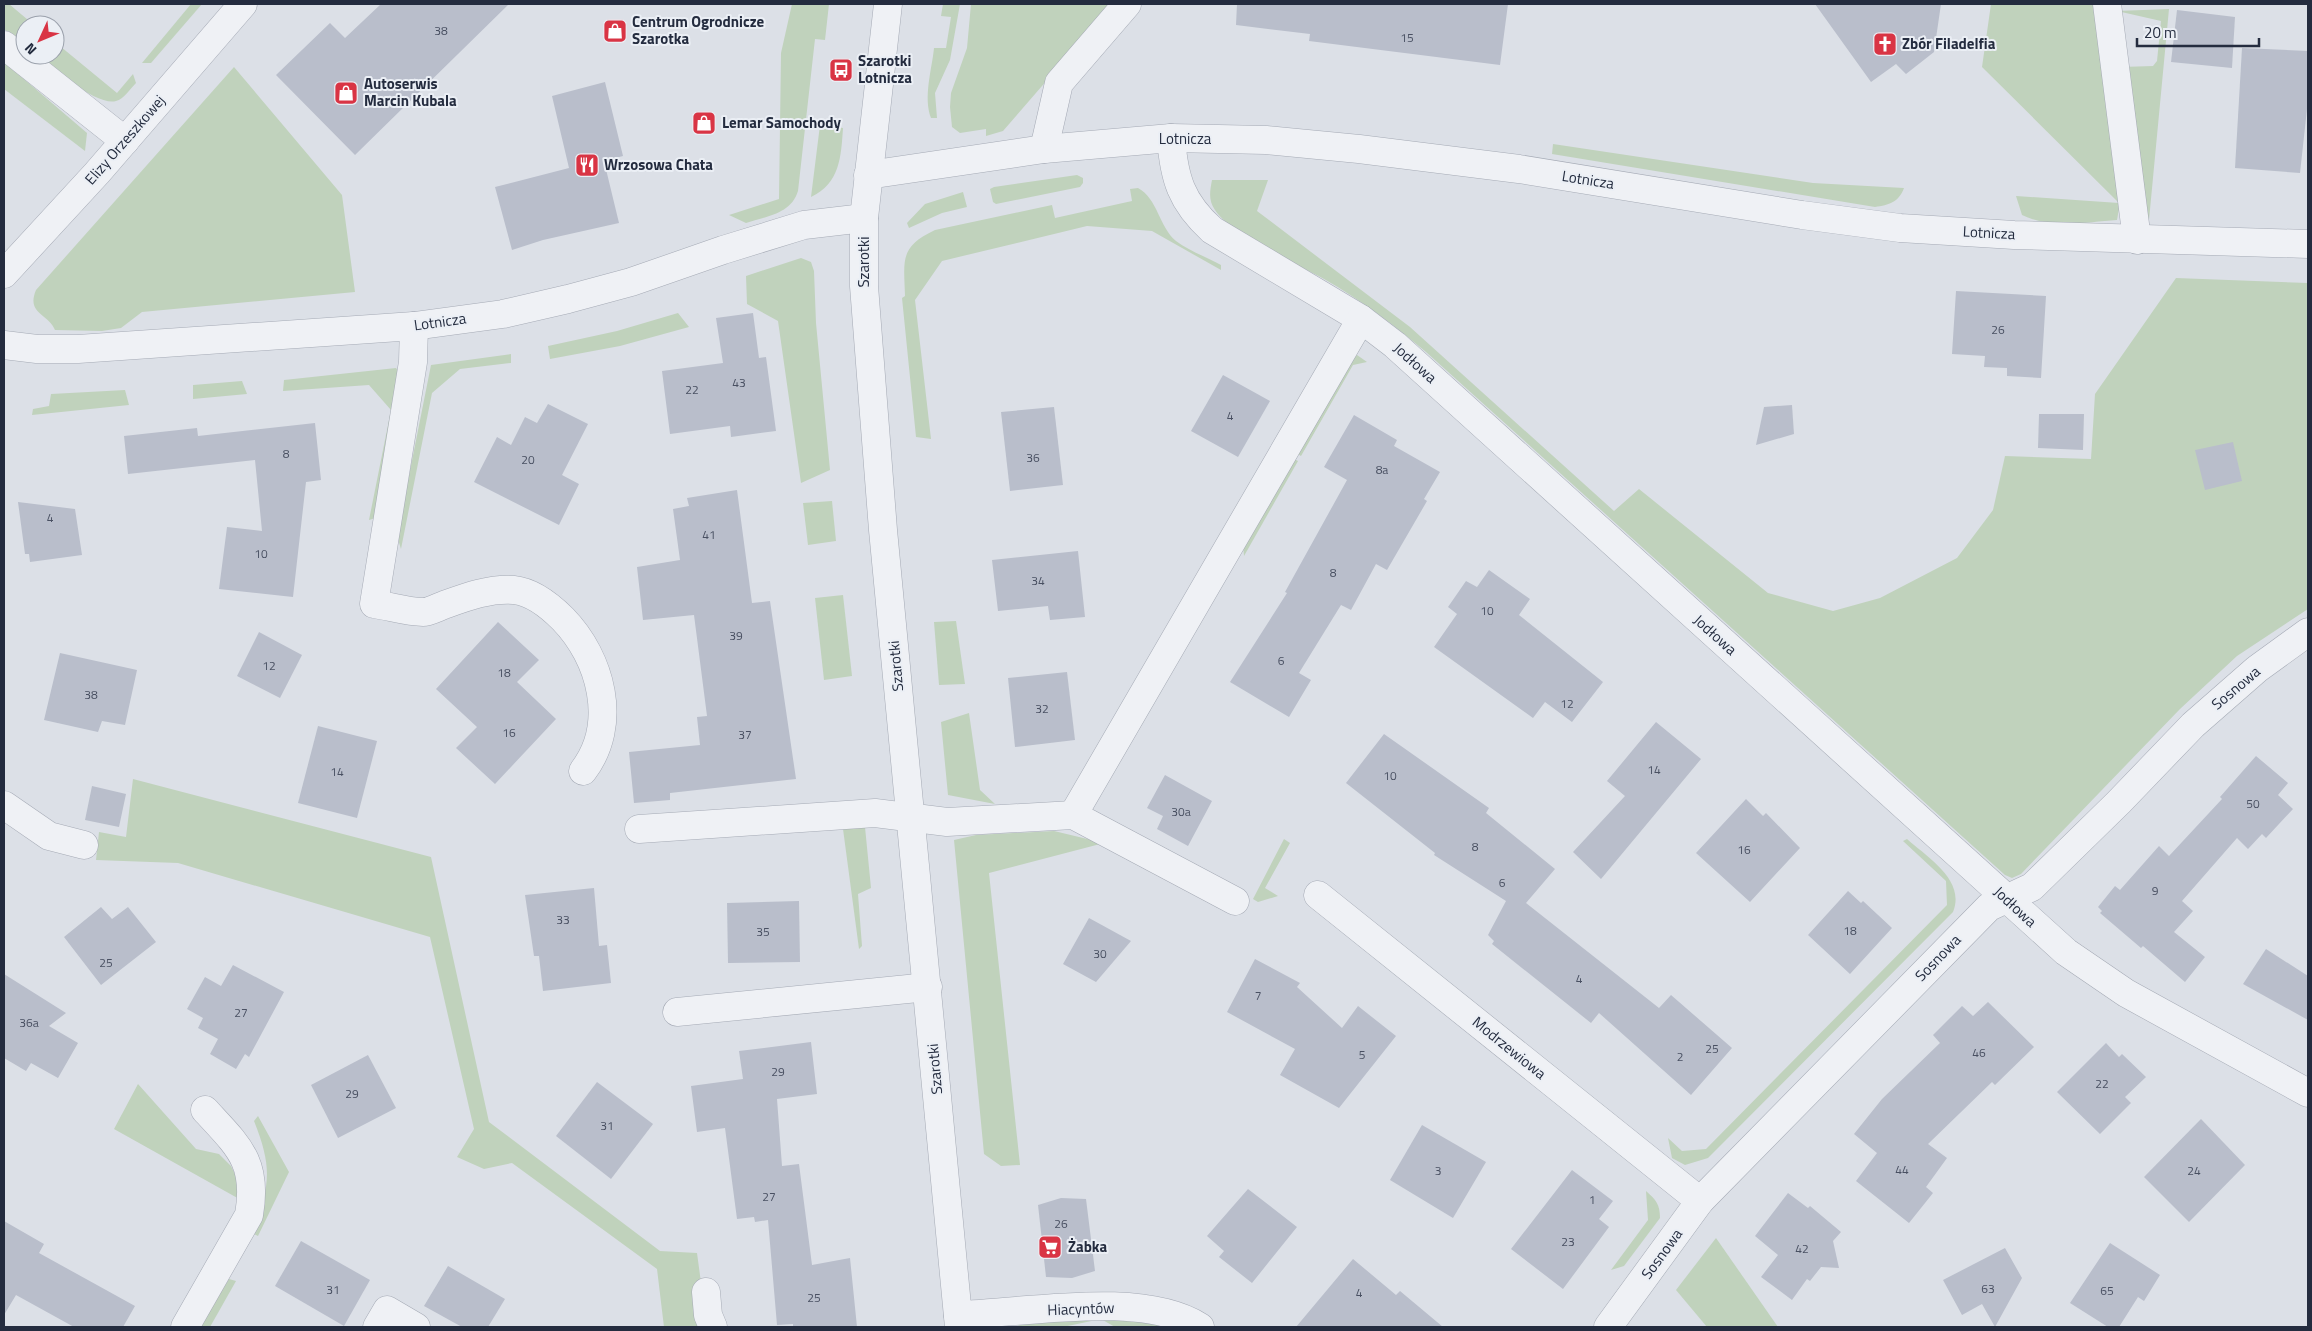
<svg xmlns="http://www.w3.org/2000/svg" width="2312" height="1331" viewBox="0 0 2312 1331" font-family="'Titillium Web',sans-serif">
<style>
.green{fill:#c0d2bc}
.building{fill:#b9becb}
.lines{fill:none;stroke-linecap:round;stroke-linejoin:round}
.minor-casing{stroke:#a5aab5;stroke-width:29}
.minor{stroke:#eff1f5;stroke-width:28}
.labels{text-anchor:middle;stroke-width:4;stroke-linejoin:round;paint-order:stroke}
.number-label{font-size:12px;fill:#495062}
.poi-label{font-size:15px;font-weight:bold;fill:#242c3f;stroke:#ebeff5;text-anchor:start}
.street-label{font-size:15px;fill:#242c3f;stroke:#ebeff5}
</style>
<rect width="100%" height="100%" fill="#dce0e7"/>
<!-- green -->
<g class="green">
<polygon points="4,4 9,4 34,25 25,25 25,47 4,29"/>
<polygon points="191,4 202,4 151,63 142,63"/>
<path d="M792,4h37l-4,36 -10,-1 -17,152c-7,23 -31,25 -52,32l-17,-8 50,-16 2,-146z"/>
<path d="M943,4h17l-10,56 -15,33 2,25h-6c-8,-21 1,-49 3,-70h12l5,-31 -10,-1z"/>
<polygon points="971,4 1113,4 1003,131 986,136 986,129 960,133 952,127 950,107 951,93 967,48"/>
<path d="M1991,4h109l20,199 -3,17c-30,2 -67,9 -95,-5l-6,-19 103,7 -137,-136z"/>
<polygon points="2169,9 2149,220 2142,202 2121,67 2153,66 2157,61 2161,21 2117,11"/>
<path d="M55,42l62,51 16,-19 3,9c-6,6 -12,16 -20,18 -17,6 -67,-34 -81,-46h20z"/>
<polygon points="4,62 87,133 85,151 4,89"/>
<path d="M234,67l108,128 13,97 -213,20 -21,16 -19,3 -47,-1c-7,-17 -29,-16 -19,-40z"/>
<path d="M820,125l23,3c-2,29 -3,55 -32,69z"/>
<path d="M1553,144l260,39 91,5c-5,14 -15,17 -29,19l-323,-53z"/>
<polygon points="1077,175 1083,178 1083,183 1080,187 996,204 993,202 990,189 994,187"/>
<path d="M1212,180h56l-11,31 153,116 204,184 25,-22 129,104 65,18 47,-13 77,-40 36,-48 12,-54 86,3 4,-65 81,-116 132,5v326l-71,47 -57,53 -159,165 -9,4 -7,-3 -579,-523c-32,-27 -65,-52 -102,-73 -30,-17 -90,-41 -109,-69 -7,-10 -5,-19 -3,-30z"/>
<path d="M1138,188c20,11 21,39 38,53 13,10 31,16 45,24v5l-69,-39 -65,-5 -145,35 -27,39 16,139 -15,-2 -14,-139 3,-2c-1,-36 -6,-49 30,-66l117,-25 3,13 77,-17 -2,-12z"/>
<polygon points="963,192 967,207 942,213 909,228 907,223 925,204"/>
<polygon points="801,258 811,262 814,271 816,323 830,470 801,483 778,321 747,304 746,276"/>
<polygon points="678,313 689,327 620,346 550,359 548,346 617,331"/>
<polygon points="511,354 511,363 460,369 432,393 401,549 397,536 431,365"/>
<polygon points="1357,355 1367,362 1353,365 1301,456 1296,453 1351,360"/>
<polygon points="396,368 401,375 376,518 369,520 391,410 369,385 283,391 284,380"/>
<polygon points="242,381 247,394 193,399 193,385"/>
<polygon points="125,390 129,405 32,415 33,409 49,406 51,394"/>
<polygon points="1294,459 1298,461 1244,556 1243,545"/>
<polygon points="832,501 836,541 808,545 803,503"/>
<polygon points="843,595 852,676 824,680 815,598"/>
<polygon points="956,621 965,684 939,685 934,622"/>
<polygon points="969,713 980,790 995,804 948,795 941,722"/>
<polygon points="133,779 431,857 489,1122 660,1251 697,1253 707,1327 664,1327 657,1269 512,1163 484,1169 457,1157 474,1129 430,937 178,863 96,860 99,832 126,837"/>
<polygon points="865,827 871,888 858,894 862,946 859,949 843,829"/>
<polygon points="1054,831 1104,843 989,873 1020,1165 1001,1166 984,1154 954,840 976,835"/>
<polygon points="1284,839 1290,843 1265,888 1278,896 1258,902 1253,899"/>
<path d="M1907,839c20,18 59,41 46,73l-245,246 -23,7 -13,-7 -4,-20 14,13 24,-2 241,-244 -1,-24 -43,-40z"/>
<polygon points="138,1084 196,1149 219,1154 231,1166 238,1180 241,1200 114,1129"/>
<path d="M258,1116l31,56 -31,64 -6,-3c18,-48 21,-64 2,-112z"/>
<path d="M1646,1191c10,9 14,13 14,27l-36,48 -13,4 37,-50z"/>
<polygon points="1716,1238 1778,1327 1707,1327 1676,1290"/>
<polygon points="229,1279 236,1281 210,1327 200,1327"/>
<polygon points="1120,1318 1140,1320 1165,1327 1115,1327 1101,1319 1063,1327 1015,1327 1025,1323"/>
</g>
<!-- building -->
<g class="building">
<polygon points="381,4 509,4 355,155 276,75 330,23 345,38"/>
<polygon points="1237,4 1508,4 1500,65 1309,41 1310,34 1236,25"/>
<polygon points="1815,4 1941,4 1934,52 1906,74 1896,64 1871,82"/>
<polygon points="2177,10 2235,17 2232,68 2171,62"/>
<polygon points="2242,48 2308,51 2308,100 2300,173 2235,168"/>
<polygon points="605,82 623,156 604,161 619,223 543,240 512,250 495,187 569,168 552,96"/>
<polygon points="1956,291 2046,296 2041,378 2007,376 2007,368 1984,367 1985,356 1952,354"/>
<polygon points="753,313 759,358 766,357 776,431 731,437 730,426 670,434 662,371 723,363 716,318"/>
<polygon points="1223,375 1270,401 1238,457 1191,431"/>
<polygon points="548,404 588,424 562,475 579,484 559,525 474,482 497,437 511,445 525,417 537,423"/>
<polygon points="1792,405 1794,434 1756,445 1764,407"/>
<polygon points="1054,407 1063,485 1010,491 1001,412"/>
<polygon points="2039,414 2084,414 2083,450 2038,448"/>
<polygon points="1354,415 1397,440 1394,446 1440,472 1424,499 1427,501 1387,570 1376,564 1351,610 1341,605 1299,673 1311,680 1289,717 1230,682 1287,593 1285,592 1347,480 1324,467"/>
<polygon points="315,423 321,480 306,482 293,597 219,589 227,527 262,531 255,460 128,474 124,436 197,428 198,436"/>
<polygon points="2233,442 2242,481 2205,490 2195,450"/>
<polygon points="737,490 752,603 770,601 796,779 670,793 670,800 634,803 629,752 700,745 697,717 707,716 694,615 643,620 637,567 680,560 673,509 689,506 687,498"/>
<polygon points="18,502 75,509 82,555 30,562 29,554 25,554"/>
<polygon points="1078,551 1085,617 1050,620 1048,606 998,611 992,560"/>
<polygon points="1489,570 1530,599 1519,615 1603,682 1572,722 1545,702 1533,718 1434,647 1457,614 1448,607 1466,581 1477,587"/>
<polygon points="498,622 539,660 517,682 556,719 495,784 456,748 477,727 436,689"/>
<polygon points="259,632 302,655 280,698 237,676"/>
<polygon points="60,653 137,670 125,725 102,721 98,732 44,720"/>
<polygon points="1067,672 1075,740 1015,747 1008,678"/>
<polygon points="1656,722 1701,759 1601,879 1573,852 1625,796 1607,781"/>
<polygon points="318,726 377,741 357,818 298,803"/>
<polygon points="1384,734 1489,808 1486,813 1555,869 1526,903 1659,1008 1671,995 1732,1048 1691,1095 1599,1013 1591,1023 1492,944 1494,941 1488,935 1506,901 1434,855 1435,853 1346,783"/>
<polygon points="2256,756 2288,783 2278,795 2293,809 2266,838 2262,834 2248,849 2237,838 2182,901 2193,911 2174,932 2205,957 2185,982 2143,946 2141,948 2100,913 2102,911 2098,907 2115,886 2120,890 2159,846 2169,856 2222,799 2220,797"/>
<polygon points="1165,775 1212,801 1188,846 1157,829 1163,816 1147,808"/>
<polygon points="92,786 126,794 119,827 85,820"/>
<polygon points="1746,799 1763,816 1766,813 1800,848 1750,902 1696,853"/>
<polygon points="594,888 599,946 607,945 611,983 543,991 539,956 534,956 525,895"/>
<polygon points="1848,891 1861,903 1863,901 1892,928 1850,974 1808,935"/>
<polygon points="799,901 800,962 728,963 727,903"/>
<polygon points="101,907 112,919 128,907 156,942 101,985 64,937"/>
<polygon points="1089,918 1131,941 1096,982 1063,964"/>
<polygon points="2266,949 2308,976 2308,1020 2243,984"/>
<polygon points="1255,959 1300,983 1297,987 1342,1028 1358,1006 1396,1036 1339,1108 1280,1075 1295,1049 1227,1012"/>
<polygon points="233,965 284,992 249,1057 245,1054 236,1069 210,1054 218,1039 198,1028 203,1018 187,1009 205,977 221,986"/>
<polygon points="4,974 66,1013 49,1026 78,1043 58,1078 31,1063 26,1071 4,1058"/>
<polygon points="1988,1002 2034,1047 1995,1085 1992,1082 1928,1144 1947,1158 1926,1187 1933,1193 1909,1223 1856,1181 1877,1153 1854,1134 1882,1099 1940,1043 1933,1035 1962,1006 1973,1016"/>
<polygon points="811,1042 817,1094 777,1099 782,1166 799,1164 812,1265 850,1258 857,1327 793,1327 793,1324 777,1325 768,1220 755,1222 754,1217 737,1219 725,1128 697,1132 691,1086 743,1079 739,1051"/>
<polygon points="2106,1043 2119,1057 2122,1054 2146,1077 2125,1097 2131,1103 2100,1134 2057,1092"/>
<polygon points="368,1055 396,1108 338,1138 311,1085"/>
<polygon points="597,1082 653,1124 611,1179 556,1136"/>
<polygon points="2201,1119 2245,1165 2189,1222 2144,1177"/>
<polygon points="1422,1125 1486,1162 1453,1218 1390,1180"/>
<polygon points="1572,1170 1613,1201 1599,1219 1609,1227 1563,1289 1511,1249"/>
<polygon points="1248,1189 1297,1227 1252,1283 1219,1257 1224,1251 1207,1236"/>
<polygon points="1788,1193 1808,1208 1810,1206 1841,1232 1833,1241 1839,1268 1821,1267 1810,1281 1807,1279 1792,1300 1761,1277 1778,1255 1755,1236"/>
<polygon points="1061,1198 1086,1199 1095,1271 1072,1278 1046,1277 1038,1205"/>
<polygon points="4,1221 44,1244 39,1253 135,1306 123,1327 74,1327 16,1295 4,1315"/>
<polygon points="301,1241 370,1280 344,1326 275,1286"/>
<polygon points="2110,1243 2160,1275 2144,1301 2138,1297 2119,1327 2108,1327 2070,1303"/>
<polygon points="2005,1248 2022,1278 1995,1327 1982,1304 1962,1315 1943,1280"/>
<polygon points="1353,1259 1396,1295 1400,1291 1443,1327 1296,1327"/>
<polygon points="448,1266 505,1299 488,1327 462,1327 424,1306"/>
</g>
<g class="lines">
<!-- minor casing -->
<g class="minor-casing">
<g id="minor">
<polyline points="888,4 864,218 864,286 883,530 959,1327"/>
<polyline points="2107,4 2137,240"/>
<polyline points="4,45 125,141"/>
<path d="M1171,138c3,40 10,64 41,92l149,89 34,26 671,607 60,41 182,100"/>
<polyline points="1044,149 1059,83 1127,4"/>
<polyline points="868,175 1044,149 1171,138 1266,140 1359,149 1519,169 1802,215 1900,228 2014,235 2308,244"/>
<polyline points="4,274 97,173 243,4"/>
<path d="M414,326l-1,36 -39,242c15,2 33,8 49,8 6,0 15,-5 21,-7 22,-8 46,-17 70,-15 19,2 36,16 49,29 38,39 56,105 20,152"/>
<polyline points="4,345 37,349 78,349 414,326 503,314 568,299 631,282 723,250 804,225 864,218"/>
<polyline points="4,805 49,836 84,845"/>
<polyline points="1073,815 1361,319"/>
<polyline points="639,829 875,813 947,822 1073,815 1235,901"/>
<polyline points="1318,895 1700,1201"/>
<polyline points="677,1012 928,987"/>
<polyline points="706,1292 708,1315 713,1327"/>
<path d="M958,1315c69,-2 184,-25 242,12"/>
<path d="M185,1327l64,-112c9,-53 -10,-68 -44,-105"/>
<polyline points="377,1327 387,1310 416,1327"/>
<polyline points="1608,1327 1700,1201 1989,907 2032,887 2119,802 2193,725 2257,669 2308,632"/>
</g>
</g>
<!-- minor -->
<use href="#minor" class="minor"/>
</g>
<!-- icons -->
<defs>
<g id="shop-square" transform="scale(1.25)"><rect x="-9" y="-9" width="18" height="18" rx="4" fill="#d93444" stroke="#ebeff5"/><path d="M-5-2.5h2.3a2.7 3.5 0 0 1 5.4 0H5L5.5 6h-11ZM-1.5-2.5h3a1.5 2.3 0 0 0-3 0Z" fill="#fff"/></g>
<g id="church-square" transform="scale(1.25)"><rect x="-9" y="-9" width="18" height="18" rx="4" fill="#d93444" stroke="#ebeff5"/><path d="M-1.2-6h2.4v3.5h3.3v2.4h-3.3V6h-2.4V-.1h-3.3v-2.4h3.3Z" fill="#fff"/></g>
<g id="bus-square" transform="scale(1.25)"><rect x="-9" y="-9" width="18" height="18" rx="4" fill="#d93444" stroke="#ebeff5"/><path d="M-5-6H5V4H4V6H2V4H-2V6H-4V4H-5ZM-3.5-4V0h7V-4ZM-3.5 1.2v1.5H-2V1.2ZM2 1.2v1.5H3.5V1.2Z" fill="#fff"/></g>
<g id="restaurant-square" transform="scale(1.25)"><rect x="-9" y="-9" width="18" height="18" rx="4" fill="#d93444" stroke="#ebeff5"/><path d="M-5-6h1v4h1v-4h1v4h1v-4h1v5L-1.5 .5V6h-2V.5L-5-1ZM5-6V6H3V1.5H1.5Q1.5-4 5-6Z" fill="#fff"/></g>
<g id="supermarket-square" transform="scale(1.25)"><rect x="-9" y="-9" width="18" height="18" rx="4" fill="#d93444" stroke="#ebeff5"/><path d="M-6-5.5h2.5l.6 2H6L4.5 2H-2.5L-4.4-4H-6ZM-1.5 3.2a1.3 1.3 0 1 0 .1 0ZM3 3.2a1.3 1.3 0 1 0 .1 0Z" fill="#fff"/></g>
</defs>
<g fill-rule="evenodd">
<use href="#shop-square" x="615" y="31"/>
<use href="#church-square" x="1885" y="44"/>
<use href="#bus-square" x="841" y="70"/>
<use href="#shop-square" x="346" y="93"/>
<use href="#shop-square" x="704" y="123"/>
<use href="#restaurant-square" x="587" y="165"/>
<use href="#supermarket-square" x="1050" y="1247"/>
</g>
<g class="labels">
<!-- number labels -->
<g class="number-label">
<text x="441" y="35">38</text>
<text x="1407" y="42">15</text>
<text x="1998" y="334">26</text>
<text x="739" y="387">43</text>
<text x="692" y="394">22</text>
<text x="1230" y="420">4</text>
<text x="286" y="458">8</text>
<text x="1033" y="462">36</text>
<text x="528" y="464">20</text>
<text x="1382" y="474">8a</text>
<text x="50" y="522">4</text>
<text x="709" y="539">41</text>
<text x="261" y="558">10</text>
<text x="1333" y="577">8</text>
<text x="1038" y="585">34</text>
<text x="1487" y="615">10</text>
<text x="736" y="640">39</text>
<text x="1281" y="665">6</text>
<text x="269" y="670">12</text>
<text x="504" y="677">18</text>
<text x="91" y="699">38</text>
<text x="1567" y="708">12</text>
<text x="1042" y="713">32</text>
<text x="509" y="737">16</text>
<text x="745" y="739">37</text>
<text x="1654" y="774">14</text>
<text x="337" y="776">14</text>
<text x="1390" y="780">10</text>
<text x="2253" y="808">50</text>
<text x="1181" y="816">30a</text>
<text x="1475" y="851">8</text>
<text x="1744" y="854">16</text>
<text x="1502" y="887">6</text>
<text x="2155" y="895">9</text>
<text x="563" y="924">33</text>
<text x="1850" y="935">18</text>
<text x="763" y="936">35</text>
<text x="1100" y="958">30</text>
<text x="106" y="967">25</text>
<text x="1579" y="983">4</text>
<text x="1258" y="1000">7</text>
<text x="241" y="1017">27</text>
<text x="29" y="1027">36a</text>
<text x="1712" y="1053">25</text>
<text x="1979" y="1057">46</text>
<text x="1362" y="1059">5</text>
<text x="1680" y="1061">2</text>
<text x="778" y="1076">29</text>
<text x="2102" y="1088">22</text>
<text x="352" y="1098">29</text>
<text x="607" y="1130">31</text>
<text x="1902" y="1174">44</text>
<text x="1438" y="1175">3</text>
<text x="2194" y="1175">24</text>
<text x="769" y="1201">27</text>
<text x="1592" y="1204">1</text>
<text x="1061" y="1228">26</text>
<text x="1568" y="1246">23</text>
<text x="1802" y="1253">42</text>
<text x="1988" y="1293">63</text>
<text x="333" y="1294">31</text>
<text x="2107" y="1295">65</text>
<text x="1359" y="1297">4</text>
<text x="814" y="1302">25</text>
</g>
<!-- poi labels -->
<g class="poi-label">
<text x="632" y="27">Centrum Ogrodnicze<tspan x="632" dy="17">Szarotka</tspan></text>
<text x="1902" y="49">Zbór Filadelfia</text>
<text x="858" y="66">Szarotki<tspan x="858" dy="17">Lotnicza</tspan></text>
<text x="364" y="89">Autoserwis<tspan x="364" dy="17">Marcin Kubala</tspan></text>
<text x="722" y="128">Lemar Samochody</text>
<text x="604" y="170">Wrzosowa Chata</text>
<text x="1068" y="1252">Żabka</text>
</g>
<!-- street labels -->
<g class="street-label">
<text x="1185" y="144">Lotnicza</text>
<text transform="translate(125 140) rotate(-49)" y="5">Elizy Orzeszkowej</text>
<text transform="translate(1588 180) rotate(9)" y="5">Lotnicza</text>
<text transform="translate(1989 233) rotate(3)" y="5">Lotnicza</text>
<text transform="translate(864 262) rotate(-90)" y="5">Szarotki</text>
<text transform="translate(440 322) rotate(-8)" y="5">Lotnicza</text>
<text transform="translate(1415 363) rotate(42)" y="5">Jodłowa</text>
<text transform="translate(1715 635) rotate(42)" y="5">Jodłowa</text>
<text transform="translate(896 666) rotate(-95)" y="5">Szarotki</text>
<text transform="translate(2236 688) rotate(-40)" y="5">Sosnowa</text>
<text transform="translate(2015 907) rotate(43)" y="5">Jodłowa</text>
<text transform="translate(1938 958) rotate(-46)" y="5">Sosnowa</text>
<text transform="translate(1509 1048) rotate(39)" y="5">Modrzewiowa</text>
<text transform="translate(935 1069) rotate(-95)" y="5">Szarotki</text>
<text transform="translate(1662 1254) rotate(-54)" y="5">Sosnowa</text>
<text transform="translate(1081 1309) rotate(-2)" y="5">Hiacyntów</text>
</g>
</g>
<!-- border -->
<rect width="2312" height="1331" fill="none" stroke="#242c3f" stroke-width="10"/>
<!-- north arrow -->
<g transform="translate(40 40) rotate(226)"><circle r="24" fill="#ebeff5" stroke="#9ba1ac"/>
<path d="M0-4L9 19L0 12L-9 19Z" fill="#d93444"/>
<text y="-8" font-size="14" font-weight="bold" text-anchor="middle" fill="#242c3f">N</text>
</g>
<!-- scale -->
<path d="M2137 38v8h122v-8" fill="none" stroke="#242c3f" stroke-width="2.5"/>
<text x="2144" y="38" font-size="15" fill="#242c3f" stroke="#ebeff5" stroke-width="4" paint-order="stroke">20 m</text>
</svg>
